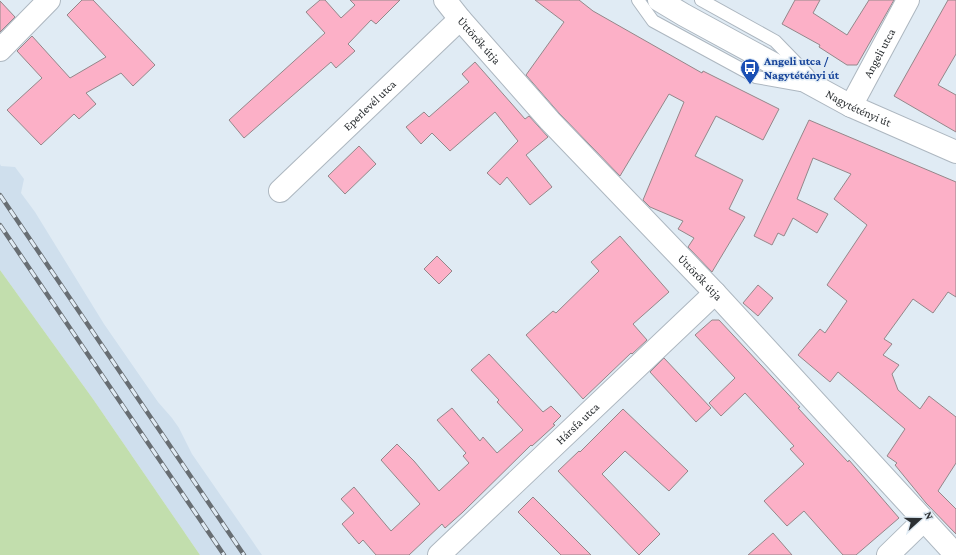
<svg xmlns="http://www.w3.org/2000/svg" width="956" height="555" viewBox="0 0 956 555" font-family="'Crimson Pro',serif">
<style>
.built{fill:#cfdfed}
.green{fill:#c2dead}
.building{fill:#fcb0c7;stroke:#94878a}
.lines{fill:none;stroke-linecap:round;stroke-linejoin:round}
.lane-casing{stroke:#adb7c0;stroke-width:14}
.street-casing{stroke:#adb7c0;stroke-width:24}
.secondary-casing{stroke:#adb7c0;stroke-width:24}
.lane{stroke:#fff;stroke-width:12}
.street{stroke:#fff;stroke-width:22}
.secondary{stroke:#fff;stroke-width:22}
.rail-casing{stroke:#686e73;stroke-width:4.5}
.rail{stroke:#e0ebf4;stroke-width:3;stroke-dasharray:9;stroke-linecap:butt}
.labels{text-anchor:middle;stroke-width:3;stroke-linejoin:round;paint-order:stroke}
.street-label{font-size:12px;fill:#2c3033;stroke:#e0ebf4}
.transit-label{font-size:12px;font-weight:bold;fill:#164399;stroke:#e0ebf4;text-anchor:start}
</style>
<rect width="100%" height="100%" fill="#e0ebf4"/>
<!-- built -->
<polygon class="built" points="0,164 1,166 15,167 24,179 21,193 35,212 104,324 158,402 172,418 179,428 192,454 262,555 200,555 93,399 0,270"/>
<!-- green -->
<polygon class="green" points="0,270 93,399 200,555 0,555"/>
<!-- building -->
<g class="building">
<polygon points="82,0 93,0 155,65 133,86 121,73 86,93 96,104 79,119 74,114 41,145 7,110 42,78 17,51 32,36 70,78 106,57 67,15"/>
<polygon points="320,0 325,0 341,18 355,5 350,0 400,0 376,24 371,20 348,44 355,51 336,68 331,62 244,138 229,120 325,33 306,12"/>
<polygon points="535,0 579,0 593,11 702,73 703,71 779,109 763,140 716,116 695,156 743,180 729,209 745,217 712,272 688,247 694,238 678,229 683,221 650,207 643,200 684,102 669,94 620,176 559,113 526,75 564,22"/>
<polygon points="795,0 820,0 813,13 847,35 869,0 894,0 857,65 847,65 819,47 820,45 782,24"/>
<polygon points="948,0 956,0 956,54 938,85 956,95 956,132 894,96"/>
<polygon points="0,1 15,17 0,32"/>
<polygon points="475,62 525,119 529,116 548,137 526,155 552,187 530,205 507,177 500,185 487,173 518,141 495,112 450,151 432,133 421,144 406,127 424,112 429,117 469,82 462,74"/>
<polygon points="809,120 956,182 956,297 948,292 933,313 913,299 884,339 892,344 883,355 899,365 892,374 898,390 920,409 929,396 956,417 956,463 938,491 956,509 956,534 926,503 895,465 897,463 887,456 905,429 838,372 830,382 798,355 820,329 825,333 847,301 827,285 867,225 834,199 851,174 813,158 797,199 828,214 817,233 793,218 784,236 778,233 772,245 754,236"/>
<polygon points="359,146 376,164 345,194 328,176"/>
<polygon points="620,236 669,292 633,324 647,340 632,354 631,353 583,399 526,335 553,311 556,313 599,271 591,262"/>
<polygon points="437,256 452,271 439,284 424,269"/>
<polygon points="758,285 773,298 758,316 743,303"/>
<polygon points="712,320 719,320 800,407 798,408 848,462 849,460 899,518 856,555 843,555 804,511 787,526 764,501 804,464 790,449 794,446 745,393 721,416 709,403 735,378 695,335"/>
<polygon points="489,354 543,412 551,406 561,416 553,424 555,425 532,446 531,445 463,512 445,528 442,524 409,555 376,555 363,540 359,544 342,524 354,513 341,499 354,487 391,531 420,504 381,460 397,444 414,461 439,491 469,463 463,456 466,453 437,420 452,408 480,441 483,437 497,453 523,430 497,402 499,400 471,370"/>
<polygon points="664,358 711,408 696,422 650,372"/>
<polygon points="623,409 688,471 669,491 625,451 602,474 660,534 639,555 558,471 579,451 580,452"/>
<polygon points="533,497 591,555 561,555 518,512"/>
<polygon points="773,533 792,555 748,555"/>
</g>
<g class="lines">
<!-- lane casing -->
<g class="lane-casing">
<g id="lane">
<polyline points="638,0 653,21 756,77 801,85"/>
<polyline points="701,0 775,41 808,75"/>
</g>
</g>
<!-- street casing -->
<g class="street-casing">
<g id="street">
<path id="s1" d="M445,0l15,19 90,102 165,172 241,262"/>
<polyline points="0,50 49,0"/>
<path id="s2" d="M280,191l180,-172"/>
<path id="s3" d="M439,555l276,-262"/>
<polyline points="888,555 924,520"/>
</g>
</g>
<!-- secondary casing -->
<g class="secondary-casing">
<g id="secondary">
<path id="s4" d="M659,0l25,15 167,91 105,46"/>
<path id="s5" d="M851,106l57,-106"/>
</g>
</g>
<!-- lane -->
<use href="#lane" class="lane"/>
<!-- street -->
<use href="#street" class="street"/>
<!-- secondary -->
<use href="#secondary" class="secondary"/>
<!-- rail casing -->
<g class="rail-casing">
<g id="rail">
<polyline points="0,195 244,555"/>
<polyline points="0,225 224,555"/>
</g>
</g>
<!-- rail -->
<use href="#rail" class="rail"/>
</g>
<!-- icons -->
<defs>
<g id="bus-pin" transform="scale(1)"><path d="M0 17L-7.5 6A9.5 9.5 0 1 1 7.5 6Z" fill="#1a4fb4" stroke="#e0ebf4"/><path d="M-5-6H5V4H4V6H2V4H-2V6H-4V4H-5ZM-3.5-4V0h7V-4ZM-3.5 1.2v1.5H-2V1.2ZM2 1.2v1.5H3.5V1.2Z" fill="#fff"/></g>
</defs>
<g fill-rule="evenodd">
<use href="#bus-pin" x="750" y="68"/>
</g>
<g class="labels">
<!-- street labels -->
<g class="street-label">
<text dy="4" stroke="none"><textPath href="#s1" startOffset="53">Úttörők útja</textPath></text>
<text dy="4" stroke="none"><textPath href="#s5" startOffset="60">Angeli utca</textPath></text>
<text dy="4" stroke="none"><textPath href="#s2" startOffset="124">Eperlevél utca</textPath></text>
<text dy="4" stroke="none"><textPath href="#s4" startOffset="227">Nagytétényi út</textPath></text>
<text dy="4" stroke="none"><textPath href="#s1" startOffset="377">Úttörők útja</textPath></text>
<text dy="4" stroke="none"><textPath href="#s3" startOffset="191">Hársfa utca</textPath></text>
</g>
<!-- transit labels -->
<g class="transit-label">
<text x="764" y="65">Angeli utca /<tspan x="764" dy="14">Nagytétényi út</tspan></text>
</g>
</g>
<!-- north arrow -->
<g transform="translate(920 519) rotate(69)" stroke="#e0ebf4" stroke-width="3" paint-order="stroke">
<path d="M0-3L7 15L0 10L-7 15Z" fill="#2c3033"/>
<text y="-6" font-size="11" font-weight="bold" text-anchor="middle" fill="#2c3033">N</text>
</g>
</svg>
